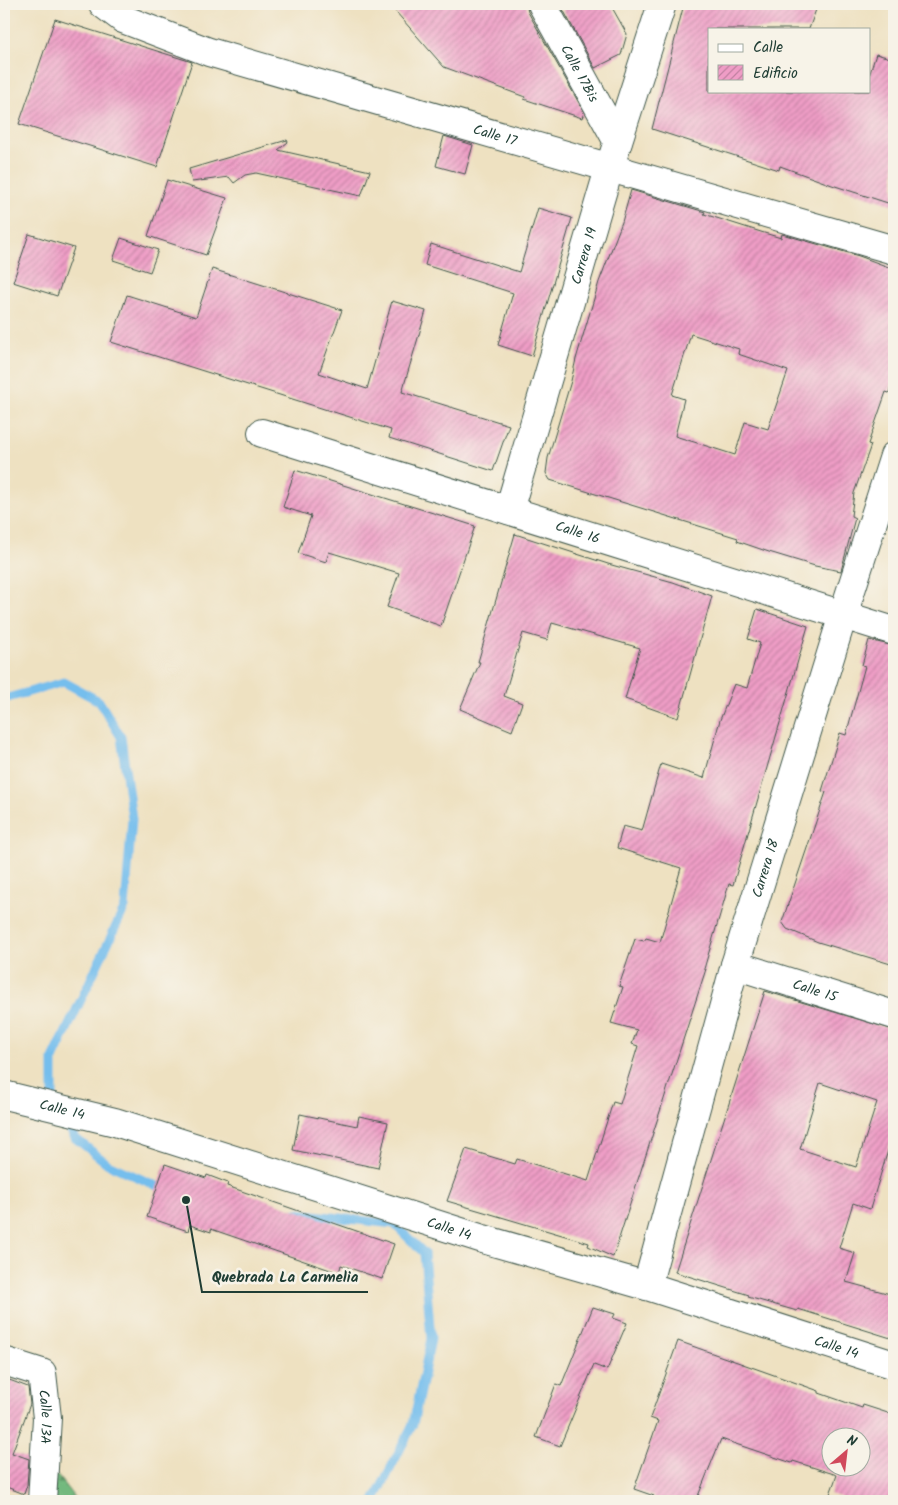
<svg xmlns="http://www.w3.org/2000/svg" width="898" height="1505" viewBox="0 0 898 1505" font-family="Kalam,sans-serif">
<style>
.forest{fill:url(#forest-firs);stroke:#497b59}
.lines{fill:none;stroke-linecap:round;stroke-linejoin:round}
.stream{stroke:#74beed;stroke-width:9}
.building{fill:url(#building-hatch);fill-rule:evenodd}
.minor-casing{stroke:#3e5649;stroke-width:30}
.minor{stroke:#fff;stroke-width:28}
.labels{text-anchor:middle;stroke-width:5;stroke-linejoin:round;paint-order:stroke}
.street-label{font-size:14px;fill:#1f3d34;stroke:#f7f3e8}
.leader{fill:none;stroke:#1f3d34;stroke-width:2}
.callout-dot{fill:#1f3d34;stroke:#f7f3e8;stroke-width:2}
.callout-label{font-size:15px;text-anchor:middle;font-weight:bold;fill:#1f3d34;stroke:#f7f3e8;stroke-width:5;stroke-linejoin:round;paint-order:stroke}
</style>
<defs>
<pattern id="forest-firs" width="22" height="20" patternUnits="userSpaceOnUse" patternTransform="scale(1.25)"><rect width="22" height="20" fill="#73b97e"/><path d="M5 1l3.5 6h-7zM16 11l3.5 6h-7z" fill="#5e9868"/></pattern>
<pattern id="building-hatch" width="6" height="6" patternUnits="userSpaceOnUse" patternTransform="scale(1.25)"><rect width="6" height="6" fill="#ef9dc6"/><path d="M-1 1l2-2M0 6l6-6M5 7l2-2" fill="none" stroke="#c181a2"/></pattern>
</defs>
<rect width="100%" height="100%" fill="#f7f3e8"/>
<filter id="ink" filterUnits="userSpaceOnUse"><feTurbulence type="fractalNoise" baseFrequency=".02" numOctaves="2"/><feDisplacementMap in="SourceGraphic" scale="10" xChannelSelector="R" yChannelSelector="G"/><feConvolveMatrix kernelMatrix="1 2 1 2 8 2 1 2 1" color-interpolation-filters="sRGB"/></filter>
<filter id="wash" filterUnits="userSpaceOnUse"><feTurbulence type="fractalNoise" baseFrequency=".0096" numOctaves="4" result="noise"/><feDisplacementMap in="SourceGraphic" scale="20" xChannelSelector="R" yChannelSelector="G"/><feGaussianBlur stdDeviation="1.12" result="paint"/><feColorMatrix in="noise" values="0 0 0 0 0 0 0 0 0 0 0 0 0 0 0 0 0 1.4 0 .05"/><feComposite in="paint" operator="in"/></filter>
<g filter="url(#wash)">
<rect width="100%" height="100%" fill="#eee1c1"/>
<!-- forest -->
<polygon class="forest" points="49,1465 77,1501 39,1501"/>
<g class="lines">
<!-- stream -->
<g class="stream">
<polyline points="4,699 64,682 99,701 121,737 132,819 125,907 53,1059 53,1102"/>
<polyline points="61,1115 75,1138 108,1164 168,1191"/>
<polyline points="296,1213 394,1224 424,1253 431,1339 413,1424 374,1501"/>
</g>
</g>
<g id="blocks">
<!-- building -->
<g class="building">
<polygon points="389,4 526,4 528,12 584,112 582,118 524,99 525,97 444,67"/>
<polygon points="560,4 610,4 627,34 621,55 595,68"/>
<polygon points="684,4 818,4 809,29 709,29 709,91 869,91 869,76 876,54 894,59 894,205 832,185 780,166 779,170 652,129"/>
<polygon points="55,19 192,62 157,167 19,124"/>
<polygon points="444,136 473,145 465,174 436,166"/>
<polygon points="287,140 288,142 278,150 370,171 361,196 256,173 245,175 234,183 229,177 192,182 189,169"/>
<polygon points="167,180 227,198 206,255 148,236"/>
<path d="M631,190l74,22 -1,2 57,18 20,6 1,-4 77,22 35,13v109l-5,15 -3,-1 -18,52 3,1 -17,48 -3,23 4,2 -14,53 -26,-5 -46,-14 -32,-11 1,-3 -188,-58 -4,-7 2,-15 23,-77 5,-22 23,-77 23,-60zM691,334l48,15 -1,5 50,17 -20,58 -23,-7 -10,33 -60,-19 9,-37 -12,-4z"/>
<polygon points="538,208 572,218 532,356 498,345 513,293 425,265 431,244 519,272"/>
<polygon points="29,234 74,248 57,296 13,282"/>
<polygon points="121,238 158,250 150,272 113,260"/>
<polygon points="212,269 342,310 319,373 367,389 392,301 426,311 402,392 509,425 493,471 389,438 391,430 111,342 127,295 196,317"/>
<polygon points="295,470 475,526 441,626 387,607 399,573 329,552 326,562 298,553 311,516 283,507"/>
<polygon points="515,534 608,564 673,582 712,596 678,718 625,699 640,648 552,623 547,640 523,633 504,696 522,703 512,731 460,709 480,662 478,662"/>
<polygon points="757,609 808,626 733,885 729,884 704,969 706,969 613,1257 588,1246 589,1243 447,1201 466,1149 515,1164 517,1159 588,1181 613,1102 620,1104 638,1046 632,1044 637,1030 611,1023 623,987 619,986 635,939 644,941 646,938 660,942 681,868 617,848 623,826 642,831 661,764 704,778 720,720 734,684 747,688 760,643 748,639"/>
<polygon points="869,640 894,646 894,965 818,942 787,929 782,922 826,792 822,791 840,733 846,735 865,666 862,665"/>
<path d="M765,991l129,39v101l-24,78 -17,-6 -14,45 16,5 -9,29 48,13v44l-96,-30 -1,2 -49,-14 1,-2 -74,-23zM820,1083l57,19 -21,65 -56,-18z"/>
<polygon points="300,1114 357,1126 359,1116 388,1122 378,1168 293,1150"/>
<polygon points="165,1164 206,1178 207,1175 228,1183 227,1186 394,1244 382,1279 341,1265 339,1273 211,1229 211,1232 190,1225 188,1231 147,1217"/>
<polygon points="593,1307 615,1314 613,1318 627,1323 607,1370 594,1365 560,1446 536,1437 556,1384 561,1386"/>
<path d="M678,1341l141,50v2l43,15 1,-3 31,10v86h-42l-22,-7 7,-19 -44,-14 -1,2 -71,-24 -25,62h-45l3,-5 -20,-7 24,-68 -8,-3zM830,1438h30v30h-30z"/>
<polygon points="4,1378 28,1387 30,1404 12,1453 29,1459 27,1485 24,1494 4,1486"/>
</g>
</g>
</g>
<g filter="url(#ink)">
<use href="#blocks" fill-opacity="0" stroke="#3e5649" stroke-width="1"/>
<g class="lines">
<!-- minor casing -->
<g class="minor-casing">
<g id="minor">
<path id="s1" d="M103,4l20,15 86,33 685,198"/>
<path id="s2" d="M542,4l76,138"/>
<path id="s3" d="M262,433l632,198"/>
<path id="s4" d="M509,510l100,-341 53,-165"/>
<path id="s5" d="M735,965l159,50"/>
<path id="s6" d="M4,1095l111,27 368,117 164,47 247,79"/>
<path id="s7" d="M647,1286l88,-321 108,-350 51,-159"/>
<path id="s8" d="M4,1361l38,12 5,45 -5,83"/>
</g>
</g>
<!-- minor -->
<use href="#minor" class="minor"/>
</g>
</g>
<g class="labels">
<!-- street labels -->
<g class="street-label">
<text dy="5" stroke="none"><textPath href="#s2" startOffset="79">Calle 17Bis</textPath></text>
<text dy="5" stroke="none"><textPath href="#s1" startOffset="415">Calle 17</textPath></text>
<text dy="5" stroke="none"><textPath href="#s4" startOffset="265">Carrera 19</textPath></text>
<text dy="5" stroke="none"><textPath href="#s3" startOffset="331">Calle 16</textPath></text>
<text dy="5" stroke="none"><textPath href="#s7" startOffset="434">Carrera 18</textPath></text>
<text dy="5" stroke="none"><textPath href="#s5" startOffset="84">Calle 15</textPath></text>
<text dy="5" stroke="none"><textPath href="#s6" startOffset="60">Calle 14</textPath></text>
<text dy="5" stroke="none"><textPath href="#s6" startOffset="465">Calle 14</textPath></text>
<text dy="5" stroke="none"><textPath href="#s6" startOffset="870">Calle 14</textPath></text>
<text dy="5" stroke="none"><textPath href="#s8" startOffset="84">Calle 13A</textPath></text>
</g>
</g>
<!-- callouts -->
<path class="leader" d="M186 1200L202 1292H368"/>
<circle class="callout-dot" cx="186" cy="1200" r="5"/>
<g class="callout-label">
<text x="285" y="1282">Quebrada La Carmelia</text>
</g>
<!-- margin -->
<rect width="898" height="1505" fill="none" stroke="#f7f3e8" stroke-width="20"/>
<!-- legend -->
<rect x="708" y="28" width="162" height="65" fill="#f7f3e8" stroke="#a1aaa0"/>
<rect x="718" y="44" width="25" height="8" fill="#ffffff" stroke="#a1aaa0"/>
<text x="753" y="52" font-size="15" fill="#1f3d34">Calle</text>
<rect x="718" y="65" width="25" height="15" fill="url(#building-hatch)" stroke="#a1aaa0"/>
<text x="753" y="78" font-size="15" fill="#1f3d34">Edificio</text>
<!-- north arrow -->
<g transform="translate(846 1452) rotate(28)"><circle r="24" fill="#f7f3e8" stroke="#a1aaa0"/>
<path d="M0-4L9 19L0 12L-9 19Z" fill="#d1495b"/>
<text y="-8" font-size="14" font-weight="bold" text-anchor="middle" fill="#1f3d34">N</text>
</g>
</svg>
